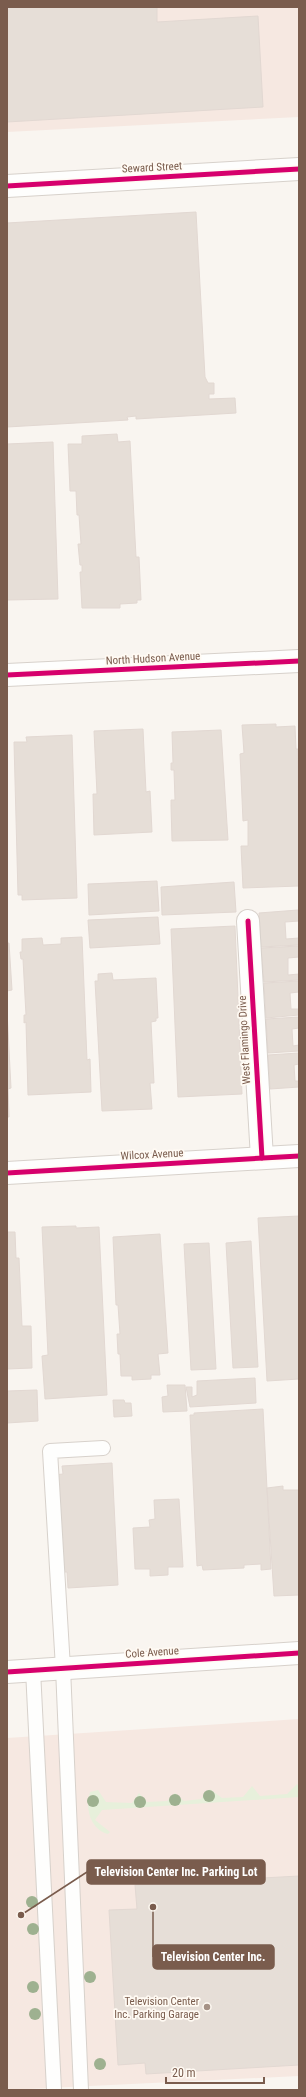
<svg xmlns="http://www.w3.org/2000/svg" width="306" height="2097" viewBox="0 0 306 2097" font-family="'Roboto Condensed',sans-serif">
<style>
.commercial{fill:#f6e8e1}
.green{fill:#e7f0db}
.building{fill:#e6ded7;stroke:#e2d8d2}
.lines{fill:none;stroke-linecap:round;stroke-linejoin:round}
.service-casing{stroke:#d7d1cb;stroke-width:16}
.minor-casing{stroke:#d7d1cb;stroke-width:24}
.service{stroke:#fefefd;stroke-width:14}
.minor{stroke:#fefefd;stroke-width:22}
.cycleway-casing{stroke:#fffaf3;stroke-width:8}
.cycleway{stroke:#d6006c;stroke-width:5}
.tree{fill:#9eb190}
.poi-dot{fill:#a69286;stroke:#fffaf3;stroke-width:1.5}
.labels{text-anchor:middle;stroke-width:3.5;stroke-linejoin:round;paint-order:stroke}
.street-label{font-size:11px;fill:#7a5c4d;stroke:#fffaf3}
.poi-label{font-size:11px;fill:#7a5c4d;stroke:#fffaf3;text-anchor:end}
.leader{fill:none;stroke:#7a5c4d;stroke-width:1.5}
.callout-dot{fill:#7a5c4d;stroke:#fffaf3;stroke-width:1.5}
.callout{fill:#7a5c4d;stroke:#7a5c4d;stroke-width:1.5}
.callout-label{font-size:12px;text-anchor:middle;font-weight:bold;fill:#fff}
</style>
<rect width="100%" height="100%" fill="#f9f5f0"/>
<!-- commercial -->
<g class="commercial">
<polygon points="7,7 299,7 299,117 7,132"/>
<polygon points="299,1719 299,2076 7,2090 7,1738"/>
</g>
<!-- green -->
<path class="green" d="M297,1784l2,2v11l-197,13 -7,10 15,12 -2,2c-18,-5 -23,-26 -18,-42l8,-2 8,12 26,1 7,-10 8,9 20,-1 8,-8 9,8 17,-2 9,-10 12,9 21,-1 9,-11 8,10 27,-2z"/>
<!-- building -->
<g class="building">
<polygon points="7,7 157,7 157,22 258,16 263,107 7,122"/>
<polygon points="196,212 205,377 208,383 214,383 214,394 209,394 209,399 235,398 236,413 136,419 136,416 127,417 128,420 7,427 7,223"/>
<polygon points="117,434 118,442 130,441 136,557 139,557 141,600 137,600 137,603 120,604 120,608 82,608 80,572 82,572 82,565 80,565 78,544 81,544 79,515 77,515 76,491 70,491 68,444 82,444 82,436"/>
<polygon points="53,442 58,599 7,600 7,444"/>
<polygon points="276,724 276,727 295,726 296,749 298,749 299,886 243,888 241,846 248,846 248,820 243,821 240,754 244,753 242,725"/>
<polygon points="143,729 146,792 150,791 152,832 94,835 93,794 97,794 94,731"/>
<polygon points="221,730 228,840 172,841 171,805 171,800 175,800 174,770 171,770 171,763 173,763 172,732"/>
<polygon points="72,735 77,898 22,900 22,895 18,895 14,742 27,742 26,737"/>
<polygon points="157,881 159,911 89,915 88,884"/>
<polygon points="234,882 236,912 162,915 161,887"/>
<polygon points="298,910 299,921 285,922 286,939 299,938 299,945 261,947 259,913"/>
<polygon points="158,917 160,944 90,948 88,920"/>
<polygon points="235,926 242,1094 178,1097 171,929"/>
<polygon points="82,937 87,1060 90,1059 91,1092 28,1095 26,1022 24,1023 24,1015 26,1015 23,959 21,959 20,952 22,952 22,939 42,938 43,945 61,944 61,938"/>
<polygon points="7,943 9,943 12,990 7,991"/>
<polygon points="299,946 299,957 288,958 288,975 299,974 299,980 264,982 261,948"/>
<polygon points="112,973 113,980 156,978 158,1018 156,1018 156,1021 151,1022 154,1083 150,1083 152,1109 102,1111 95,981 98,981 98,974"/>
<polygon points="299,981 299,992 290,993 291,1009 299,1009 299,1015 266,1018 264,983"/>
<polygon points="7,1011 11,1088 8,1089 9,1117 7,1117"/>
<polygon points="299,1017 299,1028 292,1029 293,1046 299,1045 299,1051 268,1053 266,1019"/>
<polygon points="299,1053 299,1064 294,1065 295,1081 299,1081 299,1087 270,1089 268,1055"/>
<polygon points="299,1216 299,1379 267,1381 258,1218"/>
<polygon points="76,1226 76,1228 99,1227 107,1395 45,1399 42,1356 48,1355 42,1227"/>
<polygon points="7,1232 15,1232 16,1258 19,1258 22,1326 31,1326 32,1368 7,1369"/>
<polygon points="160,1234 168,1353 158,1354 160,1375 151,1375 151,1379 132,1380 132,1376 121,1376 120,1354 118,1354 117,1334 120,1334 118,1305 116,1305 113,1237"/>
<polygon points="251,1241 258,1367 233,1368 226,1243"/>
<polygon points="209,1243 216,1369 191,1370 184,1244"/>
<polygon points="255,1378 256,1403 190,1407 186,1387 192,1387 192,1397 197,1395 197,1381"/>
<polygon points="167,1385 185,1385 187,1411 163,1412 162,1397 168,1396"/>
<polygon points="37,1390 38,1421 7,1423 7,1391"/>
<polygon points="113,1400 124,1400 125,1403 131,1403 132,1416 114,1417"/>
<polygon points="263,1409 271,1569 261,1570 261,1564 244,1565 244,1568 203,1570 202,1565 197,1566 190,1415 194,1415 194,1413"/>
<polygon points="112,1463 118,1585 68,1588 67,1572 64,1572 60,1500 56,1500 54,1475 63,1474 62,1466"/>
<polygon points="283,1486 283,1490 299,1490 299,1595 274,1596 267,1488"/>
<polygon points="179,1499 183,1567 168,1567 168,1575 150,1576 150,1569 135,1569 133,1528 150,1527 149,1520 155,1519 154,1500"/>
<polygon points="299,1876 299,2065 146,2074 145,2063 118,2065 109,1910 137,1909 135,1885"/>
</g>
<g class="lines">
<!-- service casing -->
<g class="service-casing">
<g id="service">
<polyline points="33,1670 54,2090"/>
<polyline points="81,2090 63,1668 50,1451 103,1448"/>
</g>
</g>
<!-- minor casing -->
<g class="minor-casing">
<g id="minor">
<polyline points="7,186 299,169"/>
<polyline points="7,675 299,661"/>
<polyline points="248,921 262,1158"/>
<polyline points="7,1173 299,1156"/>
<polyline points="7,1672 299,1653"/>
</g>
</g>
<!-- service -->
<use href="#service" class="service"/>
<!-- minor -->
<use href="#minor" class="minor"/>
<!-- cycleway casing -->
<g class="cycleway-casing">
<g id="cycleway">
<polyline points="7,186 299,169"/>
<polyline points="7,675 299,661"/>
<polyline points="248,921 262,1158"/>
<polyline points="7,1173 299,1156"/>
<polyline points="7,1672 299,1653"/>
</g>
</g>
<!-- cycleway -->
<use href="#cycleway" class="cycleway"/>
</g>
<!-- trees -->
<g class="tree">
<circle cx="209" cy="1796" r="6"/>
<circle cx="175" cy="1800" r="6"/>
<circle cx="93" cy="1801" r="6"/>
<circle cx="140" cy="1802" r="6"/>
<circle cx="32" cy="1902" r="6"/>
<circle cx="33" cy="1929" r="6"/>
<circle cx="90" cy="1977" r="6"/>
<circle cx="33" cy="1987" r="6"/>
<circle cx="35" cy="2014" r="6"/>
<circle cx="100" cy="2064" r="6"/>
</g>
<!-- markers -->
<circle class="poi-dot" cx="207" cy="2007" r="4"/>
<g class="labels">
<!-- street labels -->
<g class="street-label">
<text transform="translate(152 167) rotate(-3)" y="4">Seward Street</text>
<text transform="translate(153 658) rotate(-3)" y="4">North Hudson Avenue</text>
<text transform="translate(244 1040) rotate(-93)" y="4">West Flamingo Drive</text>
<text transform="translate(152 1154) rotate(-3)" y="4">Wilcox Avenue</text>
<text transform="translate(152 1652) rotate(-4)" y="4">Cole Avenue</text>
</g>
<!-- poi labels -->
<g class="poi-label">
<text x="199" y="2005">Television Center<tspan x="199" dy="13">Inc. Parking Garage</tspan></text>
</g>
</g>
<!-- callouts -->
<path class="leader" d="M21 1915L87 1872M153 1907L153 1957"/>
<g class="callout-dot">
<circle cx="21" cy="1915" r="4"/>
<circle cx="153" cy="1907" r="4"/>
</g>
<g class="callout">
<rect x="87" y="1860" width="178" height="24" rx="4"/>
<rect x="153" y="1945" width="121" height="24" rx="4"/>
</g>
<g class="callout-label">
<text x="176" y="1876">Television Center Inc. Parking Lot</text>
<text x="213" y="1961">Television Center Inc.</text>
</g>
<!-- border -->
<rect width="306" height="2097" fill="none" stroke="#7a5c4d" stroke-width="16"/>
<!-- scale -->
<path d="M166 2077v6h98v-6" fill="none" stroke="#7a5c4d" stroke-width="2"/>
<text x="172" y="2077" font-size="12" fill="#7a5c4d" stroke="#fffaf3" stroke-width="3" paint-order="stroke">20 m</text>
</svg>
